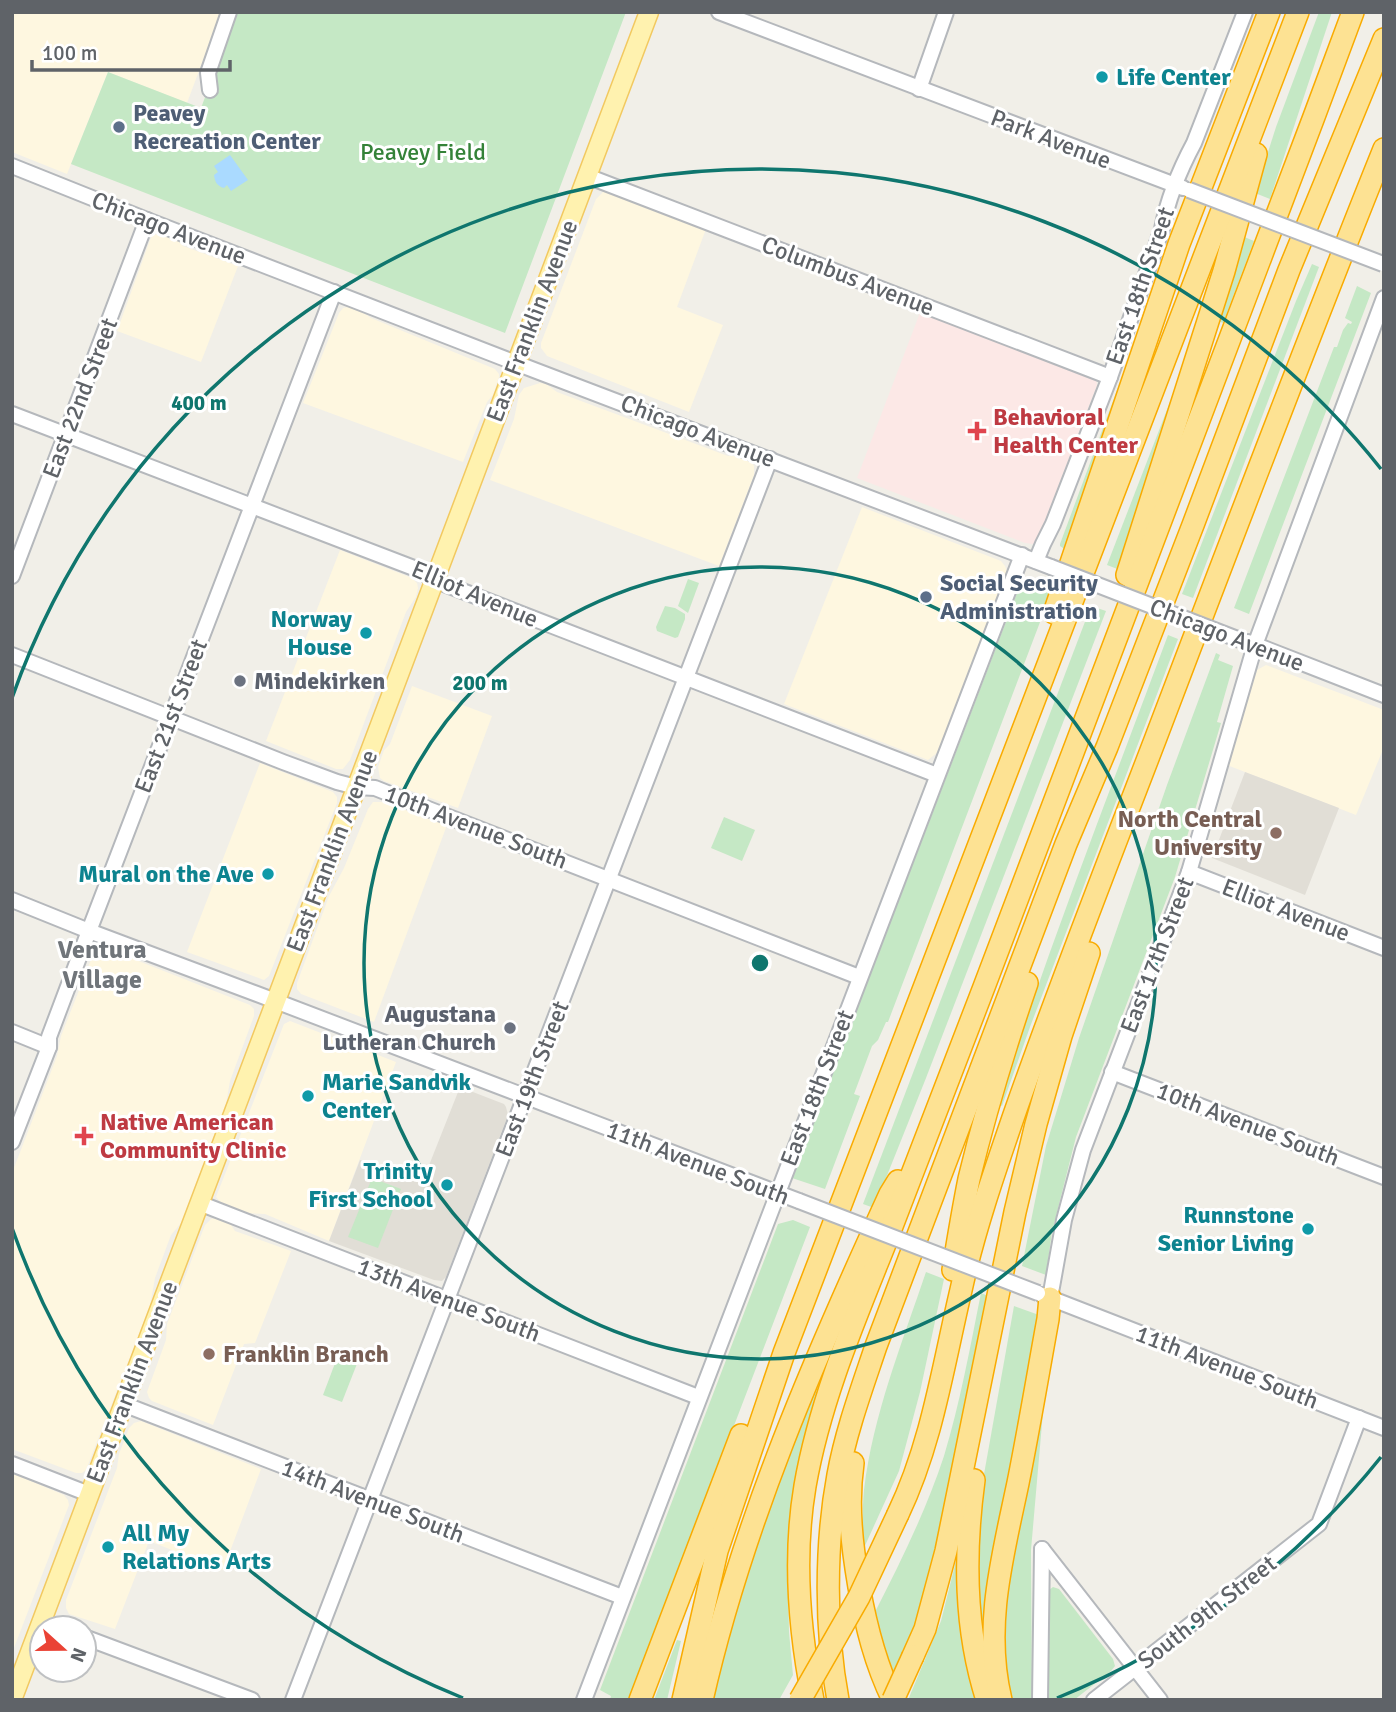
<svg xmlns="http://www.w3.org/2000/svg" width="1396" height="1712" viewBox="0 0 1396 1712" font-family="Signika,sans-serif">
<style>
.commercial{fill:#fef7e0}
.education{fill:#e1ded6}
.medical{fill:#fce8e6}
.green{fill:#c5e8c5}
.water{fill:#aadaff}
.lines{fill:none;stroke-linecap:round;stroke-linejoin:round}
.minor-casing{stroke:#b5b8bc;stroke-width:18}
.major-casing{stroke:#f2c960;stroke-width:21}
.highway-casing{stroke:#f9ab00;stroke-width:24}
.minor{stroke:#fff;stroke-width:14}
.major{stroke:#fff2af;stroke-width:18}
.highway{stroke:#fde293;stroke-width:21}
.minor-bridge-casing{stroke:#b5b8bc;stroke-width:18;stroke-linecap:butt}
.highway-bridge-casing{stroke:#f9ab00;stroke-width:24;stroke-linecap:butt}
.minor-bridge{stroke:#fff;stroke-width:14}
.highway-bridge{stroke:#fde293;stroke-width:21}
.ring{fill:none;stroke:#0f766e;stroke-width:3.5}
.culture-dot{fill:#0f9aa8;stroke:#fff;stroke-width:2.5}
.service-dot{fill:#5c6f8a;stroke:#fff;stroke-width:2.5}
.health-dot{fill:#e0444e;stroke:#fff;stroke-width:2.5}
.worship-dot{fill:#6b7280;stroke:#fff;stroke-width:2.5}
.education-dot{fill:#8d6e63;stroke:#fff;stroke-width:2.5}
.labels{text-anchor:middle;stroke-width:6;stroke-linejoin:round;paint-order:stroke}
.culture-label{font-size:24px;font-weight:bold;fill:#0d838f;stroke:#fff;text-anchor:end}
.service-label{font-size:24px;font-weight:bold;fill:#4e5e75;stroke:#fff;text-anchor:start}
.street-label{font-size:24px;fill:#5f6368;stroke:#fff}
.park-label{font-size:24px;fill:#348238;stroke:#fff}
.health-label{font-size:24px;font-weight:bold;fill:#be3a42;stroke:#fff;text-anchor:start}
.worship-label{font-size:24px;font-weight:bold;fill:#5b616d;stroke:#fff;text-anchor:start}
.education-label{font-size:24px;font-weight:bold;fill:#785e54;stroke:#fff;text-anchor:end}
.neighbourhood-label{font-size:26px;font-weight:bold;fill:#70757a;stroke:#fff}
.centre{fill:#0f766e;stroke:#fff;stroke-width:3.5}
.ring-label{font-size:21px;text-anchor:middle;font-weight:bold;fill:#0f766e;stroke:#fff;stroke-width:6;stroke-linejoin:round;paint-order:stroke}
</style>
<rect width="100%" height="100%" fill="#f1efe8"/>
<!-- commercial -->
<g class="commercial">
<polygon points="12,12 221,12 187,103 108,72 67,174 12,152"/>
<polygon points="609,191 706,229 677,307 723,325 689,412 547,356 541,348 541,343 596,199 603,192"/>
<polygon points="157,234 175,238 183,246 238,266 201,362 117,331 150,240 152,236"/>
<polygon points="348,307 364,313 371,318 495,369 499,374 499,377 493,395 487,402 463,462 303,403 339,313 343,308"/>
<polygon points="540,383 546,384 557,392 728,456 743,455 750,460 754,466 754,475 719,566 490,480 514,419 519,395 524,388"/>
<polygon points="862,507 1001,561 1005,566 1007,571 938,752 928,760 784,704"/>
<polygon points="340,550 412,578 417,583 418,588 416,597 406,612 350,760 343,769 336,769 266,741"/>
<polygon points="1266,665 1384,710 1384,747 1356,815 1227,765 1257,670"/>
<polygon points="412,686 492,716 458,808 384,781 380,778 378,767 384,750 390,744"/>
<polygon points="260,763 333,792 337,797 337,803 269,976 264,980 187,952"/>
<polygon points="373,802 383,802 447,825 374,1022 301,994 297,989 297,983 329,896 344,868 368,809"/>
<polygon points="103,947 250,1005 254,1009 254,1016 230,1081 226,1104 182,1222 171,1235 155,1278 150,1306 86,1470 82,1473 76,1473 12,1449 12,1173 57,1056 61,1036 94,952 98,948"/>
<polygon points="290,1021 396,1062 329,1241 265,1214 244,1213 222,1204 216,1197 284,1024"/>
<polygon points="216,1218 229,1222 235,1231 291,1251 255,1343 244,1344 213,1425 152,1401 149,1398 147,1392 166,1340 167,1324 205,1225 211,1219"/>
<polygon points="141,1421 261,1469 223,1570 149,1541 115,1629 69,1614 66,1608 66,1600 117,1468 119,1454 129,1428 134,1423"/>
<polygon points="12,1473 64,1495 68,1500 69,1505 12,1653"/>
</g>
<!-- education -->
<g class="education">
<polygon points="1245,772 1339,808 1305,895 1212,858"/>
<polygon points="460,1087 504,1104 506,1107 508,1115 446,1277 442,1281 434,1280 329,1241 360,1160 422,1183"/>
</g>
<!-- medical -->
<polygon class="medical" points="921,310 1096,378 1097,385 1038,539 1033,544 1025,543 857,478"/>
<!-- green -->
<g class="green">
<polygon points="237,12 626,12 505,333 71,164 108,72 201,108"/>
<polygon points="1319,12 1332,12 1270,199 1255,193 1276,127"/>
<polygon points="1242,236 1254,241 1223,323 1216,320"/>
<polygon points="1312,264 1319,267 1193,598 1182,594 1296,301"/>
<polygon points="1357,286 1371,293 1249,614 1234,608 1334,347 1337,347 1343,330 1348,323 1351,324 1352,322 1345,318"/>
<polygon points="1146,312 1066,550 1060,546 1060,544"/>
<polygon points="1175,389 1176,395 1120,570 1107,565"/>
<polygon points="688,579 699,583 688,613 678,606"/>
<polygon points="1030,585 1050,590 1045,609 888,1022 886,1022 878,1040 872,1046 854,1094 860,1096 825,1189 792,1178 1019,588"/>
<polygon points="665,606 675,608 685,614 685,619 678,637 675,638 657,631 656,627"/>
<polygon points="1091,606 1106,611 926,1078 874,1208 863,1204"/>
<path d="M1168,635l10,4 -148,388 -28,79 -4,-2c51,-158 112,-313 170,-469z"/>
<polygon points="1216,653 1220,655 1218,660 1233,666 1217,722 1221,723 1175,877 1076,1137 1052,1232 1046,1275 1022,1266 1046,1146 1079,1038 1167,785"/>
<polygon points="724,817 755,830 742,861 711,848"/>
<polygon points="372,1178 401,1189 378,1248 348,1237"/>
<polygon points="793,1220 810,1227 629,1700 610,1700 611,1696 600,1690 778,1224"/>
<path d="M926,1272l18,7 -24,113 -21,79 -36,79c0,-20 -1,-40 1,-60 9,-75 38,-147 62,-218z"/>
<path d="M981,1293l12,5 -62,286 -22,57 -16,32 -8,-20 -11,-39c26,-51 52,-103 70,-158 16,-53 26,-108 37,-163z"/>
<polygon points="1014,1306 1039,1315 987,1646 979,1647 976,1519"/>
<polygon points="837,1333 815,1405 790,1541 788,1586 789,1632 793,1675 779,1700 710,1700 768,1501"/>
<polygon points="1049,1343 1031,1550 1032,1700 1007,1700 998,1607"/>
<polygon points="362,1351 342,1402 323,1395 337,1358"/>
<polygon points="956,1561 962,1562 982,1700 908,1700 941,1621"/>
<polygon points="1053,1587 1059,1589 1113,1659 1115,1666 1111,1671 1074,1700 1047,1700 1047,1595 1049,1590"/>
<polygon points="677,1640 681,1641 667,1700 654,1700"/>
</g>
<!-- water -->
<path class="water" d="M230,155l18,25 -17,11 -4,-6 -3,3c-7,-2 -9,-6 -10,-13l4,-3 -4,-6z"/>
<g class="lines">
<!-- minor casing -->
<g class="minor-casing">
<g id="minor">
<polyline points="719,12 1183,188"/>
<polyline points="919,89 946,12"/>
<polyline points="210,90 208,73 229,12"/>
<polyline points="12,166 147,220 534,370 1051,567"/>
<polyline points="587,176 1110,377"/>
<polyline points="12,414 419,570 434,580 937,775"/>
<path d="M1036,561l7,-17 10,-20 57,-147 52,-148c6,-31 17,-58 32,-86l51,-131"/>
<polyline points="12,576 147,220"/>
<polyline points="1248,642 1384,695"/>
<polyline points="12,655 283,762 337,782 356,787 375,788 395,796 859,977"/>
<polyline points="1189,872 1384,948"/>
<polyline points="12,900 89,931 257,994 799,1201"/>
<polyline points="12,1032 49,1047"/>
<polyline points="1112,1072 1384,1177"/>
<polyline points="12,1142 49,1047 49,1037 89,931 334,292"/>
<polyline points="199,1203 698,1397"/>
<polyline points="1042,1295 1384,1428"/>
<polyline points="1050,1298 1064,1220 1083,1150 1189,872 1255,645 1384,298"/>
<polyline points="123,1404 622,1597"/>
<polyline points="12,1464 89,1494"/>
<polyline points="1042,1549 1160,1700"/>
<polyline points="41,1621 61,1628"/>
<polyline points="84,1637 252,1700"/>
<polyline points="293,1700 770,459"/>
<polyline points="584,1700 1022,555"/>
<polyline points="1040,1700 1042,1549"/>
<polyline points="1094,1700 1319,1524 1359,1418"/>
</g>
</g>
<!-- major casing -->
<g class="major-casing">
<polyline id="major" points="12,1700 649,12"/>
</g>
<!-- highway casing -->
<g class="highway-casing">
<g id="highway">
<polyline points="1127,575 1224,271 1256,154"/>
<polyline points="1054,613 1179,244 1269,12"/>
<path d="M953,1270c5,-31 10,-61 16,-91 16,-66 36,-132 58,-196"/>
<path d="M853,1463c-6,42 -1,83 6,124 7,39 16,76 34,113"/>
<path d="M974,1480c-10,74 -10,148 13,220"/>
<path d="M898,1514c34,-71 45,-148 63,-224 13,-59 33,-117 53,-175 44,-126 93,-250 141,-375 75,-197 150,-395 229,-591"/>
<polyline points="913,1656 925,1629 946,1551 1015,1212 1036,1124 1061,1036 1089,953"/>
<polyline points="640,1700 741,1435"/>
<polyline points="683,1700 717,1551 784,1353 1298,12"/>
<path d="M702,1700c40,-176 113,-343 188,-506l8,-13"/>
<path d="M813,1700c-14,-70 -20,-143 -8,-214 15,-86 50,-167 82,-247 33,-84 65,-168 97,-252 124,-324 248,-649 369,-975"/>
<path d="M838,1700c-13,-69 -13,-155 0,-225 8,-44 24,-87 38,-129l190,-502 41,-97 86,-222 96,-255 95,-231"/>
<path d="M1001,1700c-18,-74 2,-145 17,-217 11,-55 20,-109 30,-164l2,-21"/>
</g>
</g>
<!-- minor -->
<use href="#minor" class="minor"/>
<!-- major -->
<use href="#major" class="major"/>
<!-- highway -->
<use href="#highway" class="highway"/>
<!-- minor-bridge casing -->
<g class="minor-bridge-casing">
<g id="minor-bridge">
<polyline points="1189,190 1383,264"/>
<polyline points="1051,567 1240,640"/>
<polyline points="799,1201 1038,1293"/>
</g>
</g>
<!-- highway-bridge casing -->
<g class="highway-bridge-casing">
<g id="highway-bridge">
<polyline points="800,1700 859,1597 898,1514"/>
<polyline points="893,1700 913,1656"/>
</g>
</g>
<!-- minor-bridge -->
<use href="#minor-bridge" class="minor-bridge"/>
<!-- highway-bridge -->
<use href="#highway-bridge" class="highway-bridge"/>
</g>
<!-- distance rings -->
<g class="ring">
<circle cx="760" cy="963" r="396"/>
<path d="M1381 1457A793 793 0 0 1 1057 1698M463 1698A793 793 0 0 1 12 1228M12 698A793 793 0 0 1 1381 469"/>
</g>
<!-- markers -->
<g class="culture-dot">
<circle cx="1102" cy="77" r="7"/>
<circle cx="366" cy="633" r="7"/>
<circle cx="268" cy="874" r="7"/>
<circle cx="308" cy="1096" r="7"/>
<circle cx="447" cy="1185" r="7"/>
<circle cx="1308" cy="1229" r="7"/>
<circle cx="108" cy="1547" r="7"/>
</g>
<g class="service-dot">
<circle cx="119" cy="127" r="7"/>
<circle cx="926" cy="597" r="7"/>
</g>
<g class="health-dot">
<path d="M973.5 420.5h7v7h7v7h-7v7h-7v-7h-7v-7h7z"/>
<path d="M80.5 1125.5h7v7h7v7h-7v7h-7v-7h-7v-7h7z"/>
</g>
<g class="worship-dot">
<circle cx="240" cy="681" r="7"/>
<circle cx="510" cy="1028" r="7"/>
</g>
<g class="education-dot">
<circle cx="1276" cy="833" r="7"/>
<circle cx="209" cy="1354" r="7"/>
</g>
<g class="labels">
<!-- culture labels -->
<g class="culture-label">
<text x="1116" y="85" text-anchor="start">Life Center</text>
<text x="352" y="627">Norway<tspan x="352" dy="28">House</tspan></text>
<text x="254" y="882">Mural on the Ave</text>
<text x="322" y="1090" text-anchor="start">Marie Sandvik<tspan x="322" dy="28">Center</tspan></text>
<text x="433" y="1179">Trinity<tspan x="433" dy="28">First School</tspan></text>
<text x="1294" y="1223">Runnstone<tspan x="1294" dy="28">Senior Living</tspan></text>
<text x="122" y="1541" text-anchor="start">All My<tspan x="122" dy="28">Relations Arts</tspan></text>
</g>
<!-- service labels -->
<g class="service-label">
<text x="133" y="121">Peavey<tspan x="133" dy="28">Recreation Center</tspan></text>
<text x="940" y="591">Social Security<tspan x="940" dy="28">Administration</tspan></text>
</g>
<!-- street labels -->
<g class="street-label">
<text transform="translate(1051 139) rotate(21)" y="8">Park Avenue</text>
<text transform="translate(169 228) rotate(21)" y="8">Chicago Avenue</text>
<text transform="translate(848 276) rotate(21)" y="8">Columbus Avenue</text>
<text transform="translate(1140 286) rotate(-71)" y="8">East 18th Street</text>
<text transform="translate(532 321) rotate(-69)" y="8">East Franklin Avenue</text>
<text transform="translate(80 398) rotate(-69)" y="8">East 22nd Street</text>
<text transform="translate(698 431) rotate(21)" y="8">Chicago Avenue</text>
<text transform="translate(475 594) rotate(23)" y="8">Elliot Avenue</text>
<text transform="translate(1227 635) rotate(21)" y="8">Chicago Avenue</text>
<text transform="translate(171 716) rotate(-69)" y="8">East 21st Street</text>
<text transform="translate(476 827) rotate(21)" y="8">10th Avenue South</text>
<text transform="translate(332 851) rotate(-69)" y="8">East Franklin Avenue</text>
<text transform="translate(1286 910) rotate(21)" y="8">Elliot Avenue</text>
<text transform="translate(1157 955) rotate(-69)" y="8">East 17th Street</text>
<text transform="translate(532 1079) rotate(-69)" y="8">East 19th Street</text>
<text transform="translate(817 1088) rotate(-69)" y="8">East 18th Street</text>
<text transform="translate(1248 1124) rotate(21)" y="8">10th Avenue South</text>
<text transform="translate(698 1163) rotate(21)" y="8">11th Avenue South</text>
<text transform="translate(449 1300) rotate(21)" y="8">13th Avenue South</text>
<text transform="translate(1227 1367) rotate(21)" y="8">11th Avenue South</text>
<text transform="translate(132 1382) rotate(-69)" y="8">East Franklin Avenue</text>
<text transform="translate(373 1501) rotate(21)" y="8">14th Avenue South</text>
<text transform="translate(1207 1612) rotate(-38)" y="8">South 9th Street</text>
</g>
<!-- park labels -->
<g class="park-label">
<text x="423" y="160">Peavey Field</text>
</g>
<!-- health labels -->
<g class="health-label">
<text x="993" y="425">Behavioral<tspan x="993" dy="28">Health Center</tspan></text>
<text x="100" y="1130">Native American<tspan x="100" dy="28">Community Clinic</tspan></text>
</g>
<!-- worship labels -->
<g class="worship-label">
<text x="254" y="689">Mindekirken</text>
<text x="496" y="1022" text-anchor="end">Augustana<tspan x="496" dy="28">Lutheran Church</tspan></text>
</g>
<!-- education labels -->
<g class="education-label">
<text x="1262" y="827">North Central<tspan x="1262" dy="28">University</tspan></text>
<text x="223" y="1362" text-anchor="start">Franklin Branch</text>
</g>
<!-- neighbourhood labels -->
<g class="neighbourhood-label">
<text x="102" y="958">Ventura<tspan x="102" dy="30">Village</tspan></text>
</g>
</g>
<circle cx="760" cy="963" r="10" class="centre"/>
<g class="ring-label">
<text x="199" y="410">400 m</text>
<text x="480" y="690">200 m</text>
</g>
<!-- border -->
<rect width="1396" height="1712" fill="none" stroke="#5f6368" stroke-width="28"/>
<!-- north arrow -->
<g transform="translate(63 1649) rotate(111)"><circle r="33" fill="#ffffff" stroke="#bfc1c3" stroke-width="2"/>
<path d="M0-5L12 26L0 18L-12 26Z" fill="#ea4335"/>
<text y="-10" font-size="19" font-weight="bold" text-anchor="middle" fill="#5f6368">N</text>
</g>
<!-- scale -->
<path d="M32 60v10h198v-10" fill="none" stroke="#5f6368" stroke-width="3.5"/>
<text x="42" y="60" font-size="21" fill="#5f6368" stroke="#ffffff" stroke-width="5" paint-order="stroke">100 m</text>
</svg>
